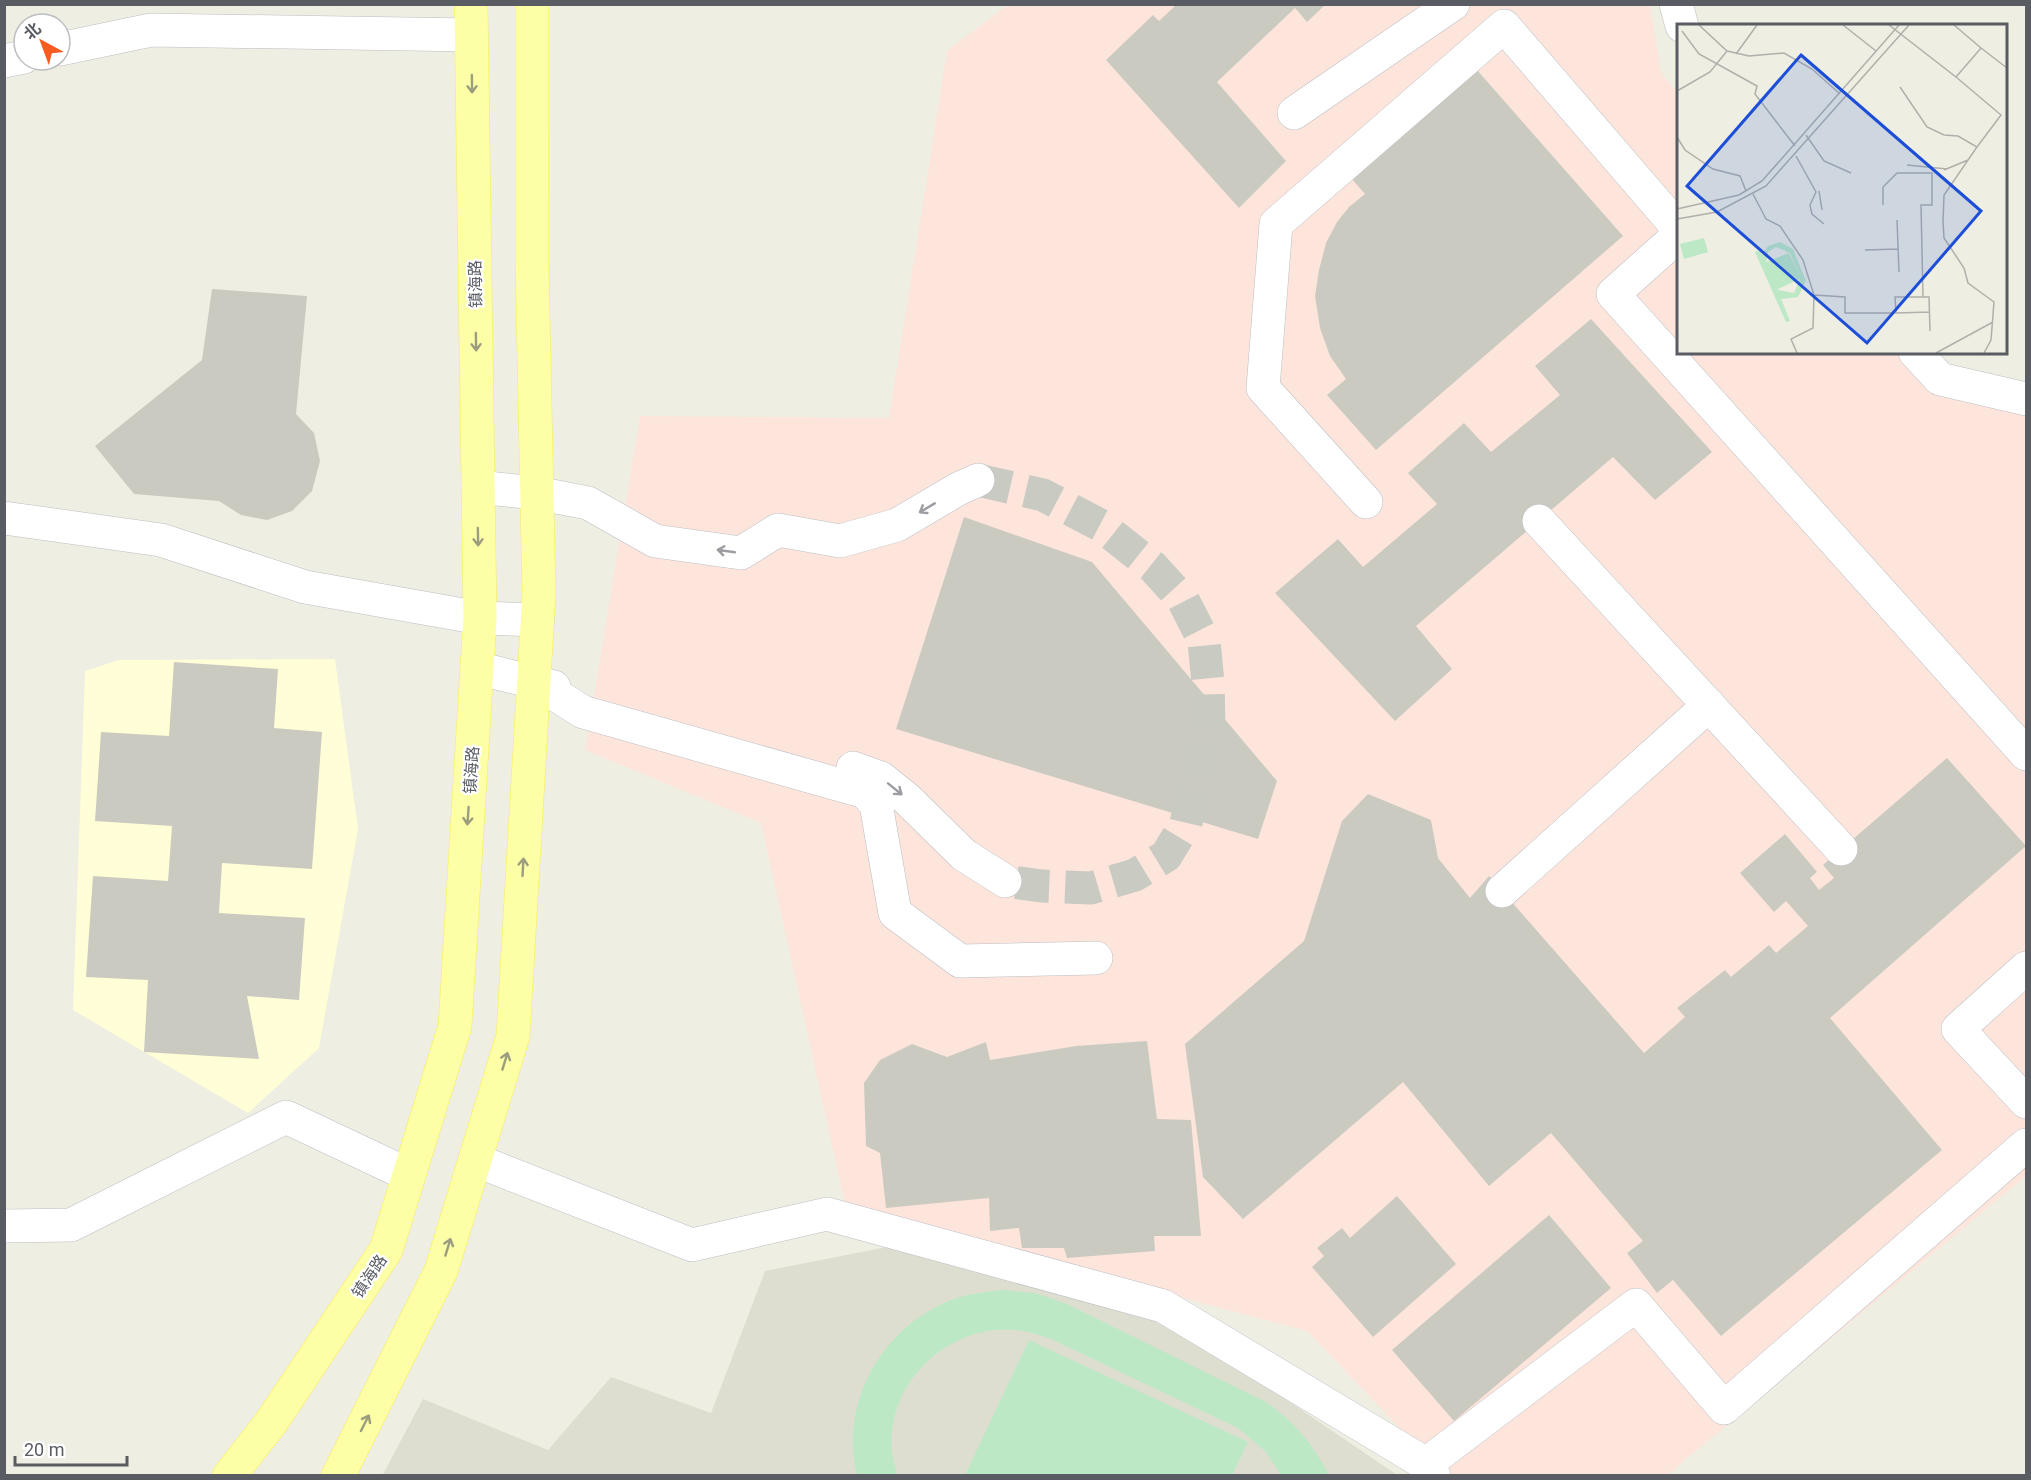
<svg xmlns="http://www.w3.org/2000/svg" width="2031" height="1480" viewBox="0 0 2031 1480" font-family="Roboto,'Noto Sans SC',sans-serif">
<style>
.commercial{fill:#fffed6}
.education{fill:#deded0}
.medical{fill:#fde5dc}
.green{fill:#bce8c5}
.building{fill:#cbcac1}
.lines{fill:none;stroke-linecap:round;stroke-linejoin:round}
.minor-tunnel{stroke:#c9cac2;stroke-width:33;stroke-dasharray:33 16;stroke-linecap:butt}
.minor-casing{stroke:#bcbec4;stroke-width:34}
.major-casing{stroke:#fced4d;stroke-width:34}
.minor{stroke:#fff;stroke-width:33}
.major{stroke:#fcffa6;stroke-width:33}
.oneway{stroke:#9b9d7e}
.oneway2{stroke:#9c9da2}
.labels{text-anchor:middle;stroke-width:4.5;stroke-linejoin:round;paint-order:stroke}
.street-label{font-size:16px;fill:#5a5c64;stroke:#fff}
.inset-road{fill:none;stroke:#afb0ac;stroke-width:1.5}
.view{fill:#1d4ed8;fill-opacity:0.15;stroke:#1d4ed8;stroke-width:3}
.inset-edge{fill:none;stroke:#5a5c64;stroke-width:3}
</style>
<rect width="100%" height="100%" fill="#eeeee2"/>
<!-- commercial -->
<polygon class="commercial" points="335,659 358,829 319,1048 248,1113 73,1010 85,671 119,660"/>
<!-- education -->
<polygon class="education" points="902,1244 1181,1328 1397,1475 382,1476 423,1399 548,1450 611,1377 711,1413 765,1271"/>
<!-- medical -->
<polygon class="medical" points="1008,5 1650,5 1661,73 1678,93 1678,352 1900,353 1924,381 2026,415 2026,1176 1667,1475 1444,1475 1307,1331 846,1209 761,823 585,750 640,416 889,418 947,51"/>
<!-- green -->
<g class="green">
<path d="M1003,1290l32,3 32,11 199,98c29,20 47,43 63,73h-48l-15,-23 -28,-24 -187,-89c-11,-4 -23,-8 -35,-9 -68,-6 -131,53 -124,123 1,7 4,15 5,22h-40c-17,-67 20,-140 83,-170 19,-10 41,-13 63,-15z"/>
<polygon points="1029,1340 1248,1442 1232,1475 965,1475"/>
</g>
<!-- building -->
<g class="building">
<polygon points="1176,5 1325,5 1307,22 1295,8 1217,82 1286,161 1239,208 1106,60 1153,15 1159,21"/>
<polygon points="1470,62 1623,236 1376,450 1327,395 1346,379 1330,356 1320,328 1315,296 1319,270 1326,243 1337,222 1349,207 1365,194 1344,170"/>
<polygon points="212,289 307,296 296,414 314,433 320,461 312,491 292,511 267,520 241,515 219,501 134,494 95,446 202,360"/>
<polygon points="1591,319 1712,452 1655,500 1613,457 1416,626 1452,669 1395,721 1275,593 1338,539 1363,567 1437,504 1408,473 1464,423 1491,452 1560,395 1535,366"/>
<polygon points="964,517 1092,562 1277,781 1258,839 896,729"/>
<polygon points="174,662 278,669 274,728 322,732 312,869 222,863 219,913 305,918 299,1000 247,996 259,1059 144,1052 148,980 86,977 93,876 168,881 172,826 95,821 101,732 169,736"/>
<polygon points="1947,758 2026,846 1830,1018 1942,1150 1721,1336 1673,1280 1657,1293 1627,1253 1643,1241 1551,1133 1489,1186 1403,1082 1243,1219 1203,1177 1185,1044 1304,941 1342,821 1368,794 1431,820 1438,858 1470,898 1489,876 1644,1053 1685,1017 1677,1008 1725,970 1731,977 1769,945 1776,953 1808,926 1786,901 1774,912 1740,873 1785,834 1817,872 1810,878 1819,890 1834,878 1823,865"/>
<polygon points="1147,1041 1157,1119 1191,1120 1201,1236 1154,1236 1155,1251 1067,1258 1064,1248 1022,1248 1019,1228 990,1231 989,1198 886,1208 880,1153 866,1146 864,1083 880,1060 912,1044 947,1057 986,1042 990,1060 1076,1046"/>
<polygon points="1397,1196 1456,1264 1373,1337 1312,1267 1324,1256 1317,1248 1342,1228 1350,1238"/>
<polygon points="1549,1215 1611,1288 1454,1421 1392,1350"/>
</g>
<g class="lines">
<!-- minor-tunnel -->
<polyline class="minor-tunnel" points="978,480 1043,495 1100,525 1153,567 1183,600 1204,641 1208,683 1209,726 1186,823 1166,856 1135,875 1091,888 1042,886 1005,881"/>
<!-- minor casing -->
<g class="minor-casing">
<g id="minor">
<polyline points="1676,4 1682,26"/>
<polyline points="60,49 151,30 471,35"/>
<polyline points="4,61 24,57"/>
<polyline points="1294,113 1453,4"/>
<polyline points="1678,236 1613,294 2026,754"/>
<polyline points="1915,352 1940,379 2026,399"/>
<polyline points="478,487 536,493 588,503 655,541 741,553 778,530 840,541 897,525 958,489 978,480"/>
<polyline points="1366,502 1263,388 1276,224 1504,26 1678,228"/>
<polyline points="4,518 161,540 305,587 480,618 538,620"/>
<polyline points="1539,521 1841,849"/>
<polyline points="477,668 554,687"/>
<polyline points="534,681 583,712 865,792 876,804 895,913 960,961 1096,958"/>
<polyline points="853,768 881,778 907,799 964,855 1005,881"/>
<polyline points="1502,891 1709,705"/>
<polyline points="2026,968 1958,1029 2026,1102"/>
<polyline points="475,1160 692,1245 827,1214 1163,1306 1426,1464 1434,1476"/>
<polyline points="4,1226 71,1225 286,1117 409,1175"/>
<polyline points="1426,1464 1636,1305 1724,1408 2026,1145"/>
</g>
</g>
<!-- major casing -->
<g class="major-casing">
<g id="major">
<polyline points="229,1476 270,1424 386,1250 455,1026 480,618 471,4"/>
<polyline points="338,1476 441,1271 513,1036 539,593 532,265 532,4"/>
</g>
</g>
<!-- minor -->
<use href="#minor" class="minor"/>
<!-- major -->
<use href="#major" class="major"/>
</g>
<!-- one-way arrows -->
<defs><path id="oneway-shaft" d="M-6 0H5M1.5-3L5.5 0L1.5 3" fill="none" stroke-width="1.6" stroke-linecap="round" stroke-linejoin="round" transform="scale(1.5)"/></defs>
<g class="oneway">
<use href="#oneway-shaft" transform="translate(472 84) rotate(89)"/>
<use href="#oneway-shaft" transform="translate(476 342) rotate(89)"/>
<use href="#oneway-shaft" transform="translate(478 537) rotate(89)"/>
<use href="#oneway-shaft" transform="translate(468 816) rotate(94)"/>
<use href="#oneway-shaft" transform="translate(523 867) rotate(-87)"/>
<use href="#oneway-shaft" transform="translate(505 1061) rotate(-73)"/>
<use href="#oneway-shaft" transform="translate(448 1247) rotate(-73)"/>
<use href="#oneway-shaft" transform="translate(365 1423) rotate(-63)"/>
</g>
<g class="oneway2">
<use href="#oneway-shaft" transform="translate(927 508) rotate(149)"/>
<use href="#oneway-shaft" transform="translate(726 551) rotate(-172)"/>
<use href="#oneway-shaft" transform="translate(895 789) rotate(39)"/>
</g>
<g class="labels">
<!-- street labels -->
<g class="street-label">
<text transform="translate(475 284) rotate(-91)" y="6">镇海路</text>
<text transform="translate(471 770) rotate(-86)" y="6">镇海路</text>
<text transform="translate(369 1276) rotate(-56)" y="6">镇海路</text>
</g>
</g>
<!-- overview -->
<g transform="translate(1677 24)">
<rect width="330" height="330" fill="#eeeee2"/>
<path d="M27,214l4,14 -24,7 -4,-15zM103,218l13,7 13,32 -8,16 -17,2 9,22 -4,1 -31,-70 4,-2 3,5 6,-9zM99,223l14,6 11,25 -12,-25 -23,9 2,-10zM123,255l-6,14 -16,-3v-1z" fill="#bce8c5" fill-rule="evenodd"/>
<path class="inset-road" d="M22,1l28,26 22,5 35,-3 28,16 28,25M166,1l33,26M212,1l67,52 25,-29 -27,-23M5,7l17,23 58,32 -2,8 40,52M304,24l26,20M59,30l21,-29M279,53l45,38 -24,32M223,63l27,40 17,8 14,1 19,11 -33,48 -1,27 1,16 20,30 4,15 26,19 -3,38 -7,13M0,67l33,-19 17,-21M129,111l18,26 27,12M0,113l8,13 28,19 27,7 6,15M119,132l20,36 -6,13 2,9 12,10M230,141l40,4M267,146l24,-10M142,167l3,19M76,170l13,25 14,7 23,34 11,35 -1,33 -22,11 6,14M206,181v-18l14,-14h35v32h-11l2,92M0,185l62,-14 23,-14 137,-156M0,195l40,-7 49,-26 143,-161M220,196l2,52M188,226l33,-1M137,271l31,2v16h51l-1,-16h34l1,34M219,289l34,-1M259,329l57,-31"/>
<path class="view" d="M124,31l180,156 -114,132 -180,-157z"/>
<rect width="330" height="330" class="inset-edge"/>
</g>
<!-- border -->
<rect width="2031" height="1480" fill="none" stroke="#5a5c64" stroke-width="12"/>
<!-- north arrow -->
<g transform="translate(42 42) rotate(319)"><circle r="28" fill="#ffffff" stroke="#bdbec1" stroke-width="1.5"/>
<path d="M0-4.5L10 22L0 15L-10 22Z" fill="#f65b20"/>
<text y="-9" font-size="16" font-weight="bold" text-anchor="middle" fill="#5a5c64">北</text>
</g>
<!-- scale -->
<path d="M15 1456v9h112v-9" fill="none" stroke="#5a5c64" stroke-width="3"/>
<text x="24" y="1456" font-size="18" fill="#5a5c64" stroke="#ffffff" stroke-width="4.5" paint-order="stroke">20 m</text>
</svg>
